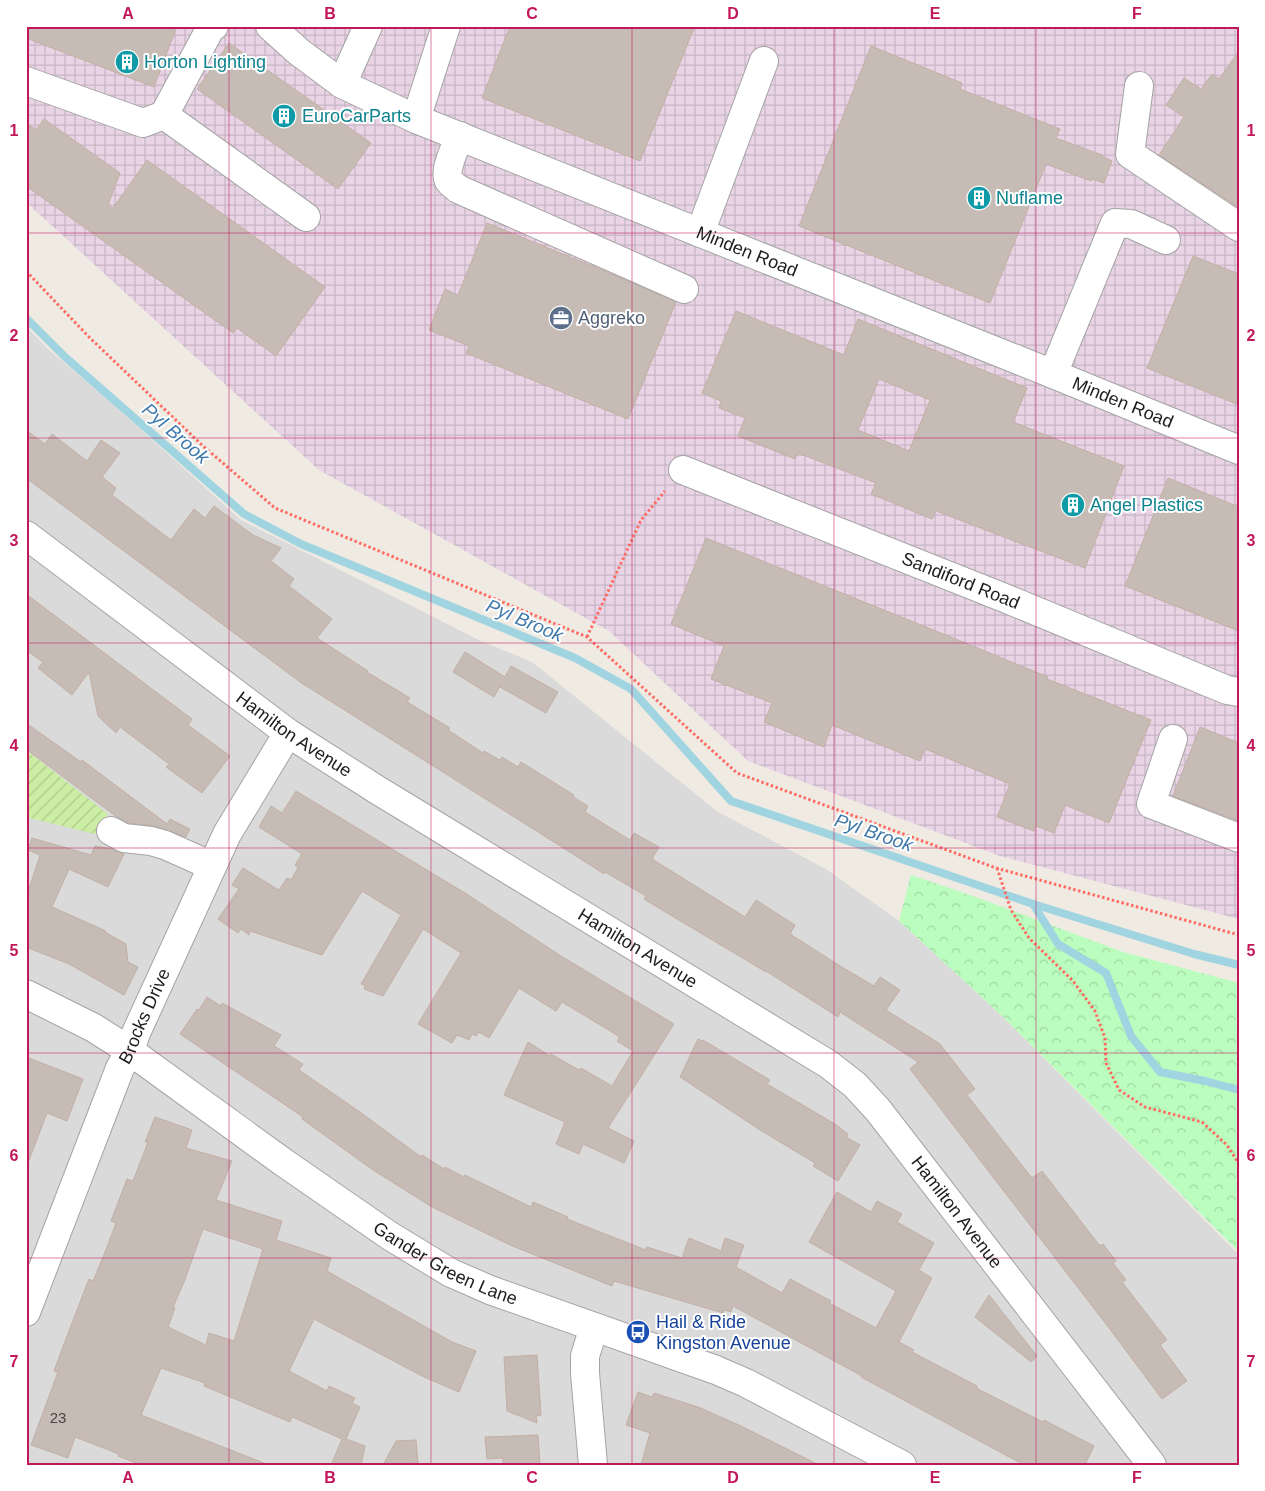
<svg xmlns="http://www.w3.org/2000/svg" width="1265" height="1491" viewBox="0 0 1265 1491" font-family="Helvetica,sans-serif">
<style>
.residential{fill:#dbdada}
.industrial{fill:url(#industrial-grid)}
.park{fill:url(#park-crowns)}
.garden{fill:url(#garden-furrows)}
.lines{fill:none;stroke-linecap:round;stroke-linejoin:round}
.stream{stroke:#9fd4e0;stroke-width:8}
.building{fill:#c7bcb5;stroke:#c2afa4;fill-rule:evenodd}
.minor-casing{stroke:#a4a4a4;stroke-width:30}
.path{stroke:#ff6c63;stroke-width:3;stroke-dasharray:2.5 2.5;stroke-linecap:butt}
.minor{stroke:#fff;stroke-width:28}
.grid{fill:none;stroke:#c2185b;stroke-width:1;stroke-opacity:0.55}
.labels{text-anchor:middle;stroke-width:4;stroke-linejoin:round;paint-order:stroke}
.number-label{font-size:15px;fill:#484543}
.culture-label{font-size:18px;fill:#0d838f;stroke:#fff;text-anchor:start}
.street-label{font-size:18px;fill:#1d1d1d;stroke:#fff}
.service-label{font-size:18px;fill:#4e5e75;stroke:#fff;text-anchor:start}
.transit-label{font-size:18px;fill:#164399;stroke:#fff;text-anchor:start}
.water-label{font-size:19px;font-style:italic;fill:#407aab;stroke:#fff}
.neatline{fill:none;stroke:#c2185b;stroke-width:2}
.grid-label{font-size:16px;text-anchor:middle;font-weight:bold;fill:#c2185b}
</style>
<defs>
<pattern id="industrial-grid" width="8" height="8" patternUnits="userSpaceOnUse" patternTransform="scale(1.25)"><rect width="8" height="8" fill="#e9d4e6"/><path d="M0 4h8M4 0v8" fill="none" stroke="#c7b6c5"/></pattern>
<pattern id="park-crowns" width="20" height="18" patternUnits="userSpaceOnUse" patternTransform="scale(1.25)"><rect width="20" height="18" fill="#bbfdbe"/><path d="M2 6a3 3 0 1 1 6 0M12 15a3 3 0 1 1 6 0" fill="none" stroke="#a0d8a3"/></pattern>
<pattern id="garden-furrows" width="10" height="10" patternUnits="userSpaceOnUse" patternTransform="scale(1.25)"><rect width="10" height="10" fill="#cbeda4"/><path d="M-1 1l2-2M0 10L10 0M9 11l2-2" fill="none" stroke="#aecb8d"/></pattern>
</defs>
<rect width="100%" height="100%" fill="#efeae2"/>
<!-- residential -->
<polygon class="residential" points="26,326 49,350 106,398 241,520 481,641 532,662 718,812 826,869 899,921 1000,1014 1239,1255 1239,1465 26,1465"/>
<!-- industrial -->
<polygon class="industrial" points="26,26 1239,26 1239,919 1000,856 748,761 609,631 319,470 26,202"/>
<!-- park -->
<polygon class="park" points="911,875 973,896 1123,952 1239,983 1239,1252 1000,1014 899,921"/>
<!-- garden -->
<polygon class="garden" points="26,750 108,814 99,835 26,817"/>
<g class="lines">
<!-- stream -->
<g class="stream">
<polyline points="26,318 65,357 244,514 301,544 575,658 631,689 731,801 1033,904 1194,954 1239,965"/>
<polyline points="1033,904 1058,944 1106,973 1131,1036 1160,1072 1205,1081 1239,1090"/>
</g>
</g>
<!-- building -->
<g class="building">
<polygon points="26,26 177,26 154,87 26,38"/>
<polygon points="510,26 695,26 640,161 482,98"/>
<polygon points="229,43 371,143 338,189 197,89"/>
<polygon points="871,46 962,83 960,89 1060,129 1056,138 1102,155 1101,156 1112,161 1104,183 1092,179 1091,181 1046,164 990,303 799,226"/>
<polygon points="1239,51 1239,208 1159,155 1184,117 1166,105 1184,78 1201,89 1212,74 1219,79"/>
<polygon points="44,119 120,173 108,205 113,208 147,160 325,287 276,356 237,328 233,333 26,186 26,123 36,130"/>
<polygon points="487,223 602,270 676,302 628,419 466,353 469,346 429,330 445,289 458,295"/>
<polygon points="1193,256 1239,274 1239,405 1147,368"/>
<path d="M736,311l108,44 14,-36 169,69 -14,34 111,44 -39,102 -149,-57 -4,8 -61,-25 5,-11 -78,-30 -3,6 -57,-23 7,-18 -26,-10 2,-7 -19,-8zM879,379l51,21 -21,51 -51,-21z"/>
<polygon points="26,430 45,444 52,434 87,461 101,440 120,453 102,477 116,488 112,495 171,540 194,509 205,518 214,506 253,535 281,548 271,561 294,579 289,586 332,619 317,638 368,671 367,672 410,698 407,702 450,728 448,730 483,753 484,751 500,760 502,757 518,767 521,762 574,795 573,797 588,806 585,812 630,840 634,833 659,847 652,859 745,917 756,900 795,925 790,934 845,969 874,986 880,977 900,990 886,1010 940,1044 975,1089 967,1095 1032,1178 1042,1171 1100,1246 1103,1244 1116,1261 1113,1263 1126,1280 1122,1282 1167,1340 1160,1345 1187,1381 1162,1399 1109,1328 910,1069 918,1062 840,1012 838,1017 766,971 766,972 662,910 644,899 646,896 605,872 604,874 565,849 300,682 26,478"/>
<polygon points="1168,478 1239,507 1239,631 1125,586"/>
<polygon points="706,538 968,644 1048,677 1047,679 1151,720 1109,823 1065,805 1054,833 1036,826 1034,831 997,817 1010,784 925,749 920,761 832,725 824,747 764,722 772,703 711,679 724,646 671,624"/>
<polygon points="26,594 192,719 188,725 230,756 202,793 166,767 169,764 165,761 120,727 116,733 98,716 89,672 72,695 38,668 43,662 26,650"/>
<polygon points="465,652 505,677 511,666 558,692 546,713 500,687 501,684 494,697 453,672"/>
<polygon points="26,723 81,762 82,760 167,824 170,819 190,829 186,837 155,826 129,823 117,817 26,749"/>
<polygon points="1200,727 1239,743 1239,821 1173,796"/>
<polygon points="296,791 465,893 561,956 674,1024 608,1128 634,1141 624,1163 583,1144 579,1154 556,1144 565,1122 504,1095 528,1042 550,1056 551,1054 579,1070 581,1068 612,1086 633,1051 617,1041 620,1037 562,1002 556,1011 519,988 489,1038 479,1032 476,1036 472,1034 469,1040 457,1035 452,1043 418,1024 461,953 423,929 383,996 364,989 365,985 361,984 401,915 362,891 322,955 250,931 249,935 241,929 238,933 218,919 239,889 232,885 243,868 279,890 287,878 291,880 298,868 295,865 302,854 259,827 271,806 282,813"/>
<polygon points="32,838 91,855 95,846 111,849 124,854 108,887 69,869 52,907 106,931 105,932 126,944 128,962 138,967 124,995 69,964 26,947 26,898 40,855 28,850"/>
<polygon points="207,997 221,1006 222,1003 281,1035 274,1046 303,1064 299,1070 360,1112 421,1157 422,1155 444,1169 445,1167 464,1177 465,1175 531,1207 533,1202 568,1217 567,1219 646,1250 647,1247 682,1258 689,1238 721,1251 725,1238 744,1245 736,1267 782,1293 790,1279 831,1301 829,1303 876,1328 896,1291 809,1242 837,1192 871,1212 877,1201 902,1214 897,1222 934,1243 919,1270 932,1278 899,1342 914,1350 912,1352 977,1386 976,1388 1043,1422 1044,1420 1094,1446 1085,1465 1024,1465 861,1377 862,1376 733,1306 731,1312 724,1310 723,1313 614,1281 612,1286 510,1245 432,1207 373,1170 302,1119 303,1117 180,1034 197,1009 199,1010"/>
<polygon points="698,1039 702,1041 703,1040 770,1080 767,1084 835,1124 848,1134 846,1137 860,1145 838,1181 813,1166 815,1163 760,1130 680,1077"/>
<polygon points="26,1057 83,1079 67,1121 47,1113 28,1163 26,1162"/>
<path d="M155,1117l37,13 -6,18 46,13 -16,39 66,21 -6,19 55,18 -4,13 125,71 24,9 -17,41 -35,-15 -110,-58 -25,52 38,20 2,-5 26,12 -3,5 8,4 -14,32 19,7 -4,19h-30l11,-26 -50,-22 -2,5 -86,-36 1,-3 -44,-15 -20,47 123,48v2h-123l-23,-9 1,-2 -44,-17 -7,21 -37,-13 27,-73 -4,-1 13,-35 22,-57 4,2 12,-29 11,-29 -5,-2 16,-42 6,2 15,-39h-3zM203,1229l60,20 -29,92 -25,-8 -3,12 -38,-18 7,-19 -2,-1 11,-25z"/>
<polygon points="989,1295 1037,1356 1031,1362 975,1317"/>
<polygon points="537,1355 541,1415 536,1416 537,1423 507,1411 504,1357"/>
<polygon points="638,1392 652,1397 654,1393 698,1407 739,1425 819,1465 641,1465 650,1433 626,1425"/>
<polygon points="538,1435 540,1465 503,1465 503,1458 487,1459 485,1437"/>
<polygon points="416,1440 418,1463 383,1465 396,1441"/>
</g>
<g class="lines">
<!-- minor casing -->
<g class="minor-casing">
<g id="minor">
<path id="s1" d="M270,26l29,26 43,32 74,35 637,255 186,76"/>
<polyline points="26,81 143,123 164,115 210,29 214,26"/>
<polyline points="342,84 368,26"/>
<polyline points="1139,86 1130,154 1239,227"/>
<polyline points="164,115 306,217"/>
<polyline points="416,119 446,26"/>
<path d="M460,136c-4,10 -17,35 -11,45 2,3 6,5 9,8l226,100"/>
<polyline points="700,233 764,61"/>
<polyline points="1053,374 1115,223 1131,224 1166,240"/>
<path id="s2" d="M683,470l324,129 220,91 12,2"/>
<path id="s3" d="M26,535l262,198 91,58 449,273 27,21 23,25 274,355"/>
<polyline points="1173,739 1151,804 1239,838"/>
<polyline points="111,831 124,838 151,841 165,845 212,866"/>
<path id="s4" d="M26,994l68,34 36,23 153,111 107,74 61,37 39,17 226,80 30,13 156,82"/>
<path id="s5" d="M26,1312l94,-244 10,-17 6,-18 91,-199 61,-101"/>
<polyline points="593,1465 585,1373 585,1356 594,1327"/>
</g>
</g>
<!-- path -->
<g class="path">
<polyline points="26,271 89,337 203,446 275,508 587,637 737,773 996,868 1239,935"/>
<polyline points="587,637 641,520 665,491"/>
<polyline points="997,868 1011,910 1029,938 1073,981 1095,1011 1105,1038 1106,1063 1119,1090 1145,1107 1202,1122 1227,1145 1239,1164"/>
</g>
<!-- minor -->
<use href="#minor" class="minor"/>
</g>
<!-- grid -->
<path class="grid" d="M229,26v1439M431,26v1439M632,26v1439M834,26v1439M1036,26v1439M26,233h1213M26,438h1213M26,643h1213M26,848h1213M26,1053h1213M26,1258h1213"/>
<!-- icons -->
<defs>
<g id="building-disc" transform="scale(1.25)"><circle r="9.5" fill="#0f9aa8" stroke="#fff"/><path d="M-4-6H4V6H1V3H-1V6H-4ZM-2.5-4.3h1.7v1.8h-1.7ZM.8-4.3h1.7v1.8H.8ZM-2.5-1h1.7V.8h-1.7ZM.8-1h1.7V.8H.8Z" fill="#fff"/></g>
<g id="office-disc" transform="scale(1.25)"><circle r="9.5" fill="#5c6f8a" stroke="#fff"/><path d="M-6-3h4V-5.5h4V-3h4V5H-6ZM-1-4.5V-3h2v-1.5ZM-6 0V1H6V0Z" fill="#fff"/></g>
<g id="bus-disc" transform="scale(1.25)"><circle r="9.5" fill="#1a4fb4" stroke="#fff"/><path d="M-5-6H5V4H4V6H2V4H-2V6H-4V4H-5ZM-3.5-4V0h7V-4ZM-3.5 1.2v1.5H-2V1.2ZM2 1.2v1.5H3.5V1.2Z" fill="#fff"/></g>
</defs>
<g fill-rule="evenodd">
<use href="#building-disc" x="127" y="62"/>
<use href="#building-disc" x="284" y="116"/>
<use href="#building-disc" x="979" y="198"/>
<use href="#office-disc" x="561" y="318"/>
<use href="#building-disc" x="1073" y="505"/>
<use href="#bus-disc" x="638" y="1332"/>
</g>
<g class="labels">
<!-- number labels -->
<g class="number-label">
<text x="58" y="1423">23</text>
</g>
<!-- culture labels -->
<g class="culture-label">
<text x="144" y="68">Horton Lighting</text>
<text x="302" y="122">EuroCarParts</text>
<text x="996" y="204">Nuflame</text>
<text x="1090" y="511">Angel Plastics</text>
</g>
<!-- street labels -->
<g class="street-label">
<text dy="6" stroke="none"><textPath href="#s1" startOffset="531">Minden Road</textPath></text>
<text dy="6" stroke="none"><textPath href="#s1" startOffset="936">Minden Road</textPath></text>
<text dy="6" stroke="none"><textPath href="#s2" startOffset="299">Sandiford Road</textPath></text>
<text dy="6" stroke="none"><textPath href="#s3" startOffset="334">Hamilton Avenue</textPath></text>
<text dy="6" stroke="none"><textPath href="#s3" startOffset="739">Hamilton Avenue</textPath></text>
<text dy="6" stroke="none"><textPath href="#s5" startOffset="319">Brocks Drive</textPath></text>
<text dy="6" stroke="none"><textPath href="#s3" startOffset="1159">Hamilton Avenue</textPath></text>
<text dy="6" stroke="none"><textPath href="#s4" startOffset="500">Gander Green Lane</textPath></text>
</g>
<!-- service labels -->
<g class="service-label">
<text x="578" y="324">Aggreko</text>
</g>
<!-- transit labels -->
<g class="transit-label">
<text x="656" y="1328">Hail &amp; Ride<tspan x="656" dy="21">Kingston Avenue</tspan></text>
</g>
<!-- water labels -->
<g class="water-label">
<text transform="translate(176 433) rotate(41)" y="7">Pyl Brook</text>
<text transform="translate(525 620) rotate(23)" y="7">Pyl Brook</text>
<text transform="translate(874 832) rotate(19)" y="7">Pyl Brook</text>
</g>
</g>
<!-- border -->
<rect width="1265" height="1491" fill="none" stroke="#ffffff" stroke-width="55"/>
<rect x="28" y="28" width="1210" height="1436" class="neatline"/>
<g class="grid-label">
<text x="128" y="19">A</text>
<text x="330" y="19">B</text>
<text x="532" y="19">C</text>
<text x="733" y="19">D</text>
<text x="935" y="19">E</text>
<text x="1137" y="19">F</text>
<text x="14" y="136">1</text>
<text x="1251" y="136">1</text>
<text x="14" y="341">2</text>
<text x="1251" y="341">2</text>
<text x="14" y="546">3</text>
<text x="1251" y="546">3</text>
<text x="14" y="751">4</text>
<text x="1251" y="751">4</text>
<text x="14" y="956">5</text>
<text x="1251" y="956">5</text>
<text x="14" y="1161">6</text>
<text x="1251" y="1161">6</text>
<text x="14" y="1367">7</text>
<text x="1251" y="1367">7</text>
<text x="128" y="1483">A</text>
<text x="330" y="1483">B</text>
<text x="532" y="1483">C</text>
<text x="733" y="1483">D</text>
<text x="935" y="1483">E</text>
<text x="1137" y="1483">F</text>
</g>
</svg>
